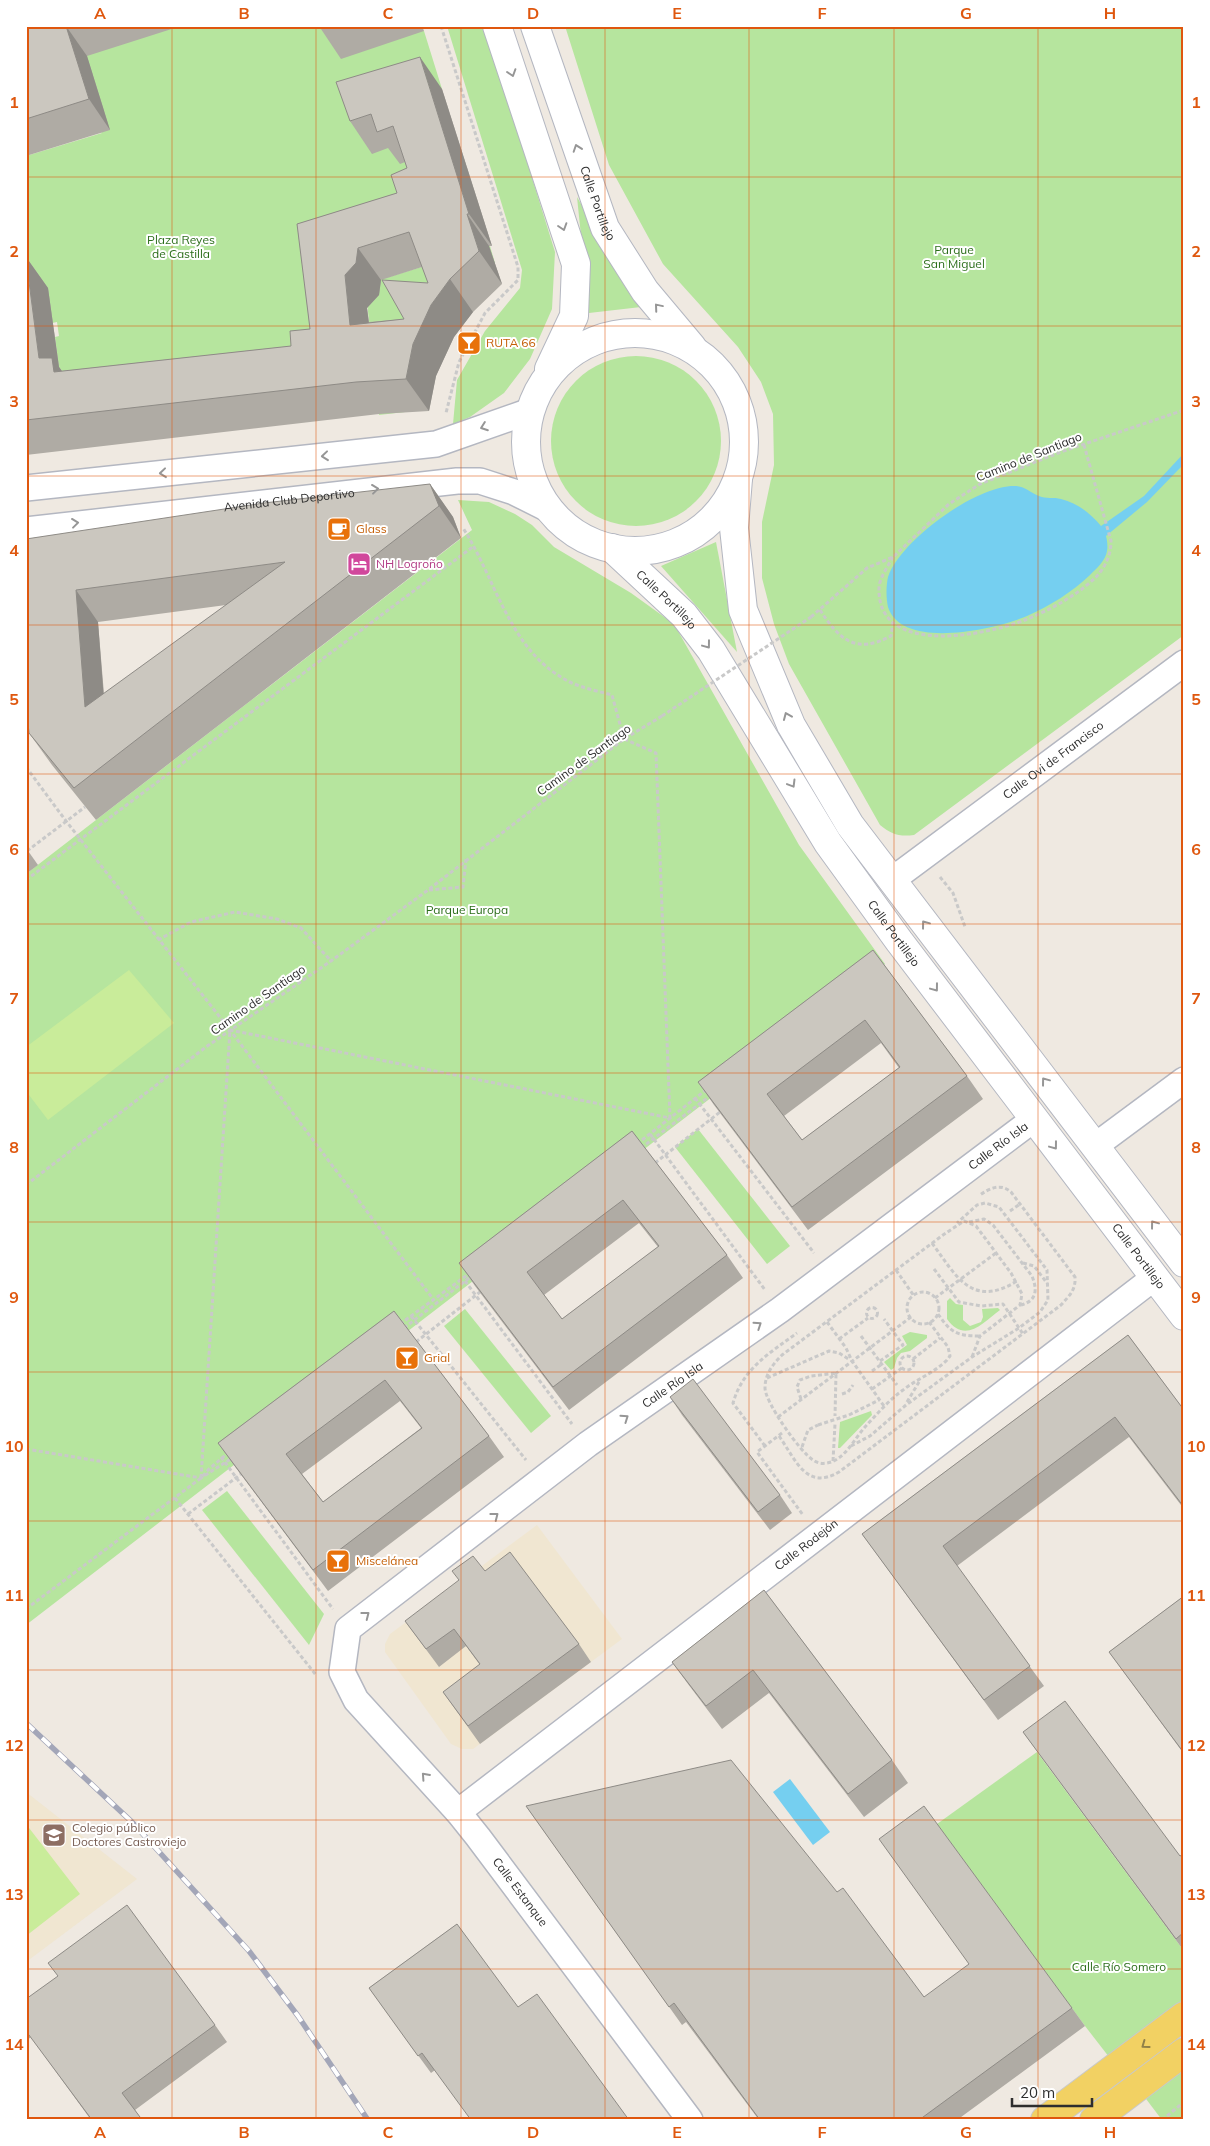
<svg xmlns="http://www.w3.org/2000/svg" width="1210" height="2146" viewBox="0 0 1210 2146" font-family="Mulish,sans-serif">
<style>
.education{fill:#f0e6d1}
.green{fill:#b6e59e}
.pitch{fill:#c9ec9a}
.water{fill:#75cff0}
.lines{fill:none;stroke-linecap:round;stroke-linejoin:round}
.minor-casing{stroke:#b4b7c1;stroke-width:28}
.secondary-casing{stroke:#b4b7c1;stroke-width:30}
.primary-casing{stroke:#c9c9c9;stroke-width:30}
.path{stroke:#c9c9c9;stroke-width:3;stroke-dasharray:4 2.5;stroke-linecap:butt}
.minor{stroke:#fff;stroke-width:25}
.secondary{stroke:#fff;stroke-width:28}
.primary{stroke:#f2d163;stroke-width:28}
.rail-casing{stroke:#a3a6b8;stroke-width:5.5}
.rail{stroke:#fff;stroke-width:4;stroke-dasharray:11;stroke-linecap:butt}
.path-bridge{stroke:#c9c9c9;stroke-width:3;stroke-dasharray:4 2.5;stroke-linecap:butt}
.wall{fill:#afaba4;fill-rule:evenodd}
.shaded-wall{fill:#8e8b86}
.building{fill:#cbc7bf;stroke:#8e8b86;fill-rule:evenodd}
.oneway{stroke:#969696}
.oneway2{stroke:#908048}
.grid{fill:none;stroke:#df570e;stroke-width:1;stroke-opacity:0.55}
.labels{text-anchor:middle;stroke-width:4;stroke-linejoin:round;paint-order:stroke}
.street-label{font-size:12px;fill:#2e2e2e;stroke:#fff}
.park-label{font-size:12px;fill:#2c6e1b;stroke:#fff}
.food-label{font-size:12px;fill:#c56008;stroke:#fff;text-anchor:start}
.hotel-label{font-size:12px;fill:#b23c85;stroke:#fff;text-anchor:start}
.education-label{font-size:12px;fill:#785e54;stroke:#fff;text-anchor:start}
.neatline{fill:none;stroke:#df570e;stroke-width:2}
.grid-label{font-size:16px;text-anchor:middle;font-weight:bold;fill:#df570e}
</style>
<rect width="100%" height="100%" fill="#efe9e1"/>
<!-- education -->
<g class="education">
<polygon points="537,1525 622,1639 473,1749 462,1749 451,1744 385,1652 385,1644 390,1634"/>
<polygon points="26,1792 137,1879 26,1962"/>
</g>
<!-- green -->
<g class="green">
<polygon points="87,26 330,26 424,31 442,89 359,114 390,148 409,161 428,196 331,353 61,386 55,337 59,336 57,322 52,323 26,291 26,156 102,133 65,100"/>
<polygon points="447,26 485,26 555,252 552,309 530,359 504,393 470,417 453,424 457,380 485,331 520,288 522,270"/>
<path d="M565,26h619v609l-270,200c-15,2 -23,-1 -34,-10l-91,-161 -15,-40 -12,-46v-56l12,-57 -1,-51 -12,-32 -23,-35 -75,-83 -54,-99z"/>
<polygon points="577,197 641,307 589,313"/>
<polygon points="490,246 495,263 405,412 379,415 367,302 378,296 379,280"/>
<circle cx="636" cy="441" r="85"/>
<polygon points="458,500 489,502 515,514 532,525 554,547 631,593 674,624 799,845 885,964 26,1625 26,874 472,530"/>
<polygon points="716,542 737,652 661,566"/>
<polygon points="698,1129 790,1246 767,1264 675,1147"/>
<path d="M950,1298l6,6 7,1v15l7,6 11,-4 2,-5 -1,-8 16,-1 2,2c-17,13 -35,34 -53,9v-18z"/>
<polygon points="465,1309 551,1416 531,1433 444,1326"/>
<polygon points="910,1332 927,1335 927,1338 910,1351 901,1353 897,1358 894,1368 891,1370 884,1362 907,1345 902,1336"/>
<polygon points="871,1411 872,1415 840,1448 838,1448 840,1422"/>
<polygon points="227,1491 324,1614 309,1645 202,1510"/>
<polygon points="1037,1752 1184,1951 1184,2016 1116,2066 1085,2026 937,1824"/>
<polygon points="1184,2052 1184,2120 1162,2120 1137,2087"/>
</g>
<!-- pitch -->
<g class="pitch">
<polygon points="129,970 174,1023 48,1120 26,1091 26,1047"/>
<polygon points="26,1824 80,1894 26,1936"/>
</g>
<!-- water -->
<g class="water">
<path d="M1184,453v11l-5,5 -32,33 -41,34c1,4 2,10 1,15 -1,9 -11,18 -17,24 -18,17 -40,31 -63,41 -30,13 -125,35 -139,-9 -2,-9 -2,-21 0,-30 12,-36 88,-92 127,-91 9,0 16,7 24,10 7,3 15,1 22,3 17,4 30,15 40,27l43,-30z"/>
<polygon points="790,1779 830,1832 813,1845 773,1792"/>
</g>
<g class="lines">
<!-- minor casing -->
<g class="minor-casing">
<g id="minor">
<polyline points="26,488 436,444 530,411"/>
<path id="s1" d="M26,530l431,-49h23l34,11 34,17"/>
<polyline points="26,706 26,715"/>
<path id="s2" d="M892,880l292,-217"/>
<polyline points="1095,1146 1184,1080"/>
<path id="s3" d="M458,1812l697,-535"/>
<path id="s4" d="M690,2120l-212,-283 -20,-25 -102,-112 -14,-28 6,-43 240,-185 192,-134 254,-191"/>
</g>
</g>
<!-- secondary casing -->
<g class="secondary-casing">
<g id="secondary">
<polyline points="497,26 576,264 574,316 549,369"/>
<path id="s5" d="M535,26l70,202 40,63 47,56"/>
<circle cx="635" cy="442" r="109"/>
<polyline points="738,479 734,528 743,610 791,725 850,825 1184,1263"/>
<path id="s6" d="M612,548l72,67 27,35 117,193 71,98 285,375"/>
</g>
</g>
<!-- primary casing -->
<g class="primary-casing">
<g id="primary">
<polyline points="1045,2120 1184,2016"/>
<polyline points="1094,2120 1184,2052"/>
</g>
</g>
<!-- path -->
<g class="path">
<polyline points="441,26 518,267 518,280 485,313 459,362 446,413"/>
<path d="M893,557c-5,9 -14,22 -14,31 -2,70 108,47 146,32 25,-10 53,-25 72,-44 9,-10 14,-22 14,-35l-27,-96"/>
<path d="M820,610c19,29 35,45 71,26l2,-13"/>
<polyline points="811,617 867,568 893,557 949,504 980,484 1058,453 1184,410"/>
<polyline points="26,767 66,821 230,1030 433,1299"/>
<polyline points="27,851 85,807"/>
<polyline points="940,877 953,893 965,927"/>
<polyline points="26,880 474,546"/>
<polyline points="429,890 463,887 466,859"/>
<polyline points="158,940 191,922 235,912 277,919 301,928 331,961"/>
<polyline points="695,1098 814,1253"/>
<polyline points="650,1134 765,1290"/>
<polyline points="637,1144 707,1089"/>
<polyline points="641,1148 710,1096"/>
<polyline points="655,1163 720,1112"/>
<polyline points="26,1185 206,1047 331,961 428,890 624,739 662,716"/>
<polyline points="1010,1211 1020,1204"/>
<path d="M969,1222l15,-3 9,6 39,51c6,15 4,25 -11,29"/>
<path d="M932,1243c24,33 40,66 85,38"/>
<polyline points="1023,1263 1034,1266 1047,1283"/>
<polyline points="934,1269 959,1302 981,1306 1003,1304 1023,1334"/>
<polyline points="896,1270 914,1296"/>
<polyline points="465,1281 572,1424"/>
<circle cx="923" cy="1308" r="16"/>
<polyline points="935,1298 996,1253"/>
<circle cx="872" cy="1313" r="5.5"/>
<path d="M938,1314c13,19 19,22 42,22"/>
<polyline points="411,1316 526,1460"/>
<polyline points="827,1322 846,1348 852,1361 884,1406"/>
<path d="M929,1322l19,25 2,9 -3,4c-13,13 -30,19 -44,30 -14,10 -26,24 -38,37 -11,12 -20,33 -38,36 -5,1 -10,0 -14,-3 -13,-8 -48,-58 -48,-72 0,-14 8,-24 17,-33l161,-120 21,-14 12,5 35,47 11,21 -2,11 -40,31 -8,21"/>
<polyline points="400,1324 470,1273"/>
<polyline points="404,1328 473,1275"/>
<polyline points="861,1336 897,1385"/>
<polyline points="839,1339 868,1318"/>
<polyline points="416,1342 480,1292"/>
<circle cx="907" cy="1363" r="7"/>
<polyline points="913,1359 940,1338"/>
<polyline points="880,1361 903,1345 884,1319"/>
<polyline points="872,1371 882,1364"/>
<polyline points="767,1378 829,1351 839,1353 850,1360"/>
<polyline points="872,1389 902,1368"/>
<polyline points="842,1394 848,1392 853,1385"/>
<polyline points="801,1399 797,1387 800,1380 811,1376 836,1373 835,1416"/>
<polyline points="907,1402 919,1382"/>
<polyline points="849,1415 879,1400"/>
<polyline points="778,1417 911,1317"/>
<polyline points="782,1433 757,1452 803,1515"/>
<path d="M779,1436c17,24 27,55 60,36l222,-167c8,-9 15,-15 14,-28l-64,-85c-10,-9 -21,-4 -31,3"/>
<path d="M765,1446l-32,-43c10,-35 37,-50 64,-70"/>
<polyline points="851,1446 870,1436 906,1405 972,1357 1019,1328 1040,1312 1048,1300 1047,1270 999,1207 985,1203 977,1205 957,1223"/>
<polyline points="802,1447 808,1430 818,1425"/>
<polyline points="26,1449 201,1478 232,1458"/>
<polyline points="221,1457 333,1609"/>
<polyline points="833,1461 835,1424"/>
<path d="M201,1478l29,-448 440,88 -14,-365 -32,-14 -12,-44c-14,-4 -31,-7 -44,-14 -59,-30 -72,-102 -105,-153"/>
<polyline points="175,1498 316,1675"/>
<polyline points="188,1514 241,1474"/>
<polyline points="26,1609 201,1478 209,1469 229,1452"/>
<polyline points="1162,2120 1184,2102"/>
</g>
<!-- minor -->
<use href="#minor" class="minor"/>
<!-- secondary -->
<use href="#secondary" class="secondary"/>
<!-- primary -->
<use href="#primary" class="primary"/>
<!-- rail casing -->
<g class="rail-casing">
<polyline id="rail" points="26,1723 132,1822 249,1951 298,2016 368,2120"/>
</g>
<!-- rail -->
<use href="#rail" class="rail"/>
<!-- path-bridge -->
<g class="path-bridge">
<polyline points="662,716 811,617"/>
<polyline points="818,1425 849,1415"/>
</g>
</g>
<!-- wall -->
<g class="wall">
<polygon points="26,26 181,26 87,56 110,130 26,156"/>
<polygon points="319,26 422,26 424,31 341,59"/>
<path d="M442,89l50,157h-3l13,38 -29,28 -19,25 -18,39 -7,35 -50,3 -353,41v-198l22,31 11,79 3,4 229,-25 19,-17 -13,-105 100,-31 10,-25 -2,-6 -5,2 -12,-16 -16,6 -22,-33zM422,267l6,16 -24,36 -35,3 -2,-14 12,-13 2,-15z"/>
<path d="M430,484l23,33 8,21 -365,282 -44,-55 -23,-32 -3,-194zM226,605l-122,89 -6,-72z"/>
<polygon points="26,848 38,865 26,874"/>
<path d="M873,950l94,126 16,23 -175,131 -94,-125 -16,-23zM881,1043l18,25 -97,72 -18,-24z"/>
<path d="M632,1131l95,124 16,23 -174,132 -94,-124 -16,-23zM639,1223l19,24 -96,72 -18,-24z"/>
<path d="M394,1311l95,125 15,21 -176,134 -95,-127 -15,-21zM400,1401l21,27 -98,74 -21,-28z"/>
<polygon points="1128,1335 1184,1410 1184,1509 1129,1437 957,1566 1044,1686 998,1720 862,1534"/>
<polygon points="670,1397 780,1495 792,1513 770,1530 682,1415"/>
<polygon points="485,1571 579,1644 591,1662 480,1744 443,1692 480,1665 466,1646 439,1667 405,1621"/>
<polygon points="764,1590 892,1760 908,1783 864,1817 769,1693 722,1729 688,1684 672,1662"/>
<polygon points="1184,1596 1184,1754 1109,1652"/>
<polygon points="1023,1732 1180,1856 1184,1854 1184,1951"/>
<polygon points="526,1806 837,1892 924,1997 1072,2008 1085,2026 957,2120 759,2120 686,2022 682,2025"/>
<polygon points="457,1924 435,2070 431,2073 369,1988"/>
<polygon points="26,1999 215,2025 227,2042 135,2110 142,2120 91,2120 31,2037 26,2041"/>
</g>
<!-- shaded-wall -->
<g class="shaded-wall">
<polygon points="66,26 87,56 110,130 89,99"/>
<polygon points="420,57 442,89 492,246 469,214"/>
<polygon points="467,214 489,246 502,284 479,251"/>
<polygon points="358,248 381,280 379,295 367,308 373,357 350,325 345,275"/>
<polygon points="26,257 48,288 59,367 75,390 39,358"/>
<polygon points="450,279 473,312 454,337 436,376 429,411 406,379 413,344 431,305"/>
<polygon points="430,484 453,517 461,538 439,506"/>
<polygon points="76,590 98,622 107,740 85,707"/>
</g>
<!-- building -->
<g class="building">
<polygon points="26,26 66,26 89,99 26,119"/>
<path d="M420,57l49,157h-2l12,37 -29,28 -19,26 -18,39 -7,35 -50,3 -330,38v-161l13,99h13l2,14 237,-26 -1,-15 20,-2 -13,-105 100,-31 -6,-18 16,-7 -14,-42 -16,6 -6,-18 -21,7 -14,-39zM409,232l19,51 -46,-3 22,39 -54,6 -5,-50 11,-12 2,-15z"/>
<path d="M430,484l9,22 -365,282 -45,-55 -3,-30v-164l238,-36zM285,562l-200,145 -9,-117z"/>
<path d="M873,950l94,126 -175,131 -94,-125zM865,1020l35,47 -98,73 -35,-46z"/>
<path d="M632,1131l95,124 -174,132 -94,-124zM623,1200l36,46 -97,73 -35,-47z"/>
<path d="M394,1311l95,125 -176,134 -95,-127zM385,1380l37,48 -99,74 -37,-48z"/>
<polygon points="1128,1335 1184,1410 1184,1507 1115,1417 943,1546 1030,1666 984,1700 862,1534"/>
<polygon points="693,1379 780,1495 758,1512 670,1397"/>
<polygon points="510,1552 579,1644 468,1726 443,1692 480,1664 454,1629 426,1649 405,1621 459,1580 452,1571 473,1556 485,1571"/>
<polygon points="764,1590 892,1760 848,1794 753,1670 706,1706 672,1662"/>
<polygon points="1184,1596 1184,1753 1109,1652"/>
<polygon points="1065,1701 1180,1856 1184,1854 1184,1932 1176,1939 1023,1732"/>
<polygon points="731,1760 837,1892 843,1888 924,1997 969,1964 879,1839 924,1806 1072,2008 919,2120 760,2120 674,2003 669,2007 526,1806"/>
<polygon points="127,1905 215,2025 122,2093 140,2117 136,2120 92,2120 26,2031 26,1999 58,1976 48,1963"/>
<polygon points="457,1924 518,2007 537,1994 629,2120 471,2120 422,2053 418,2056 369,1988"/>
</g>
<!-- one-way arrows -->
<defs><path id="oneway-chevron" d="M-2-3.5L2.5 0L-2 3.5" fill="none" stroke-width="1.6" stroke-linecap="round" stroke-linejoin="round" transform="scale(1.25)"/></defs>
<g class="oneway">
<use href="#oneway-chevron" transform="translate(512 73) rotate(72)"/>
<use href="#oneway-chevron" transform="translate(577 148) rotate(-109)"/>
<use href="#oneway-chevron" transform="translate(563 227) rotate(72)"/>
<use href="#oneway-chevron" transform="translate(658 307) rotate(-130)"/>
<use href="#oneway-chevron" transform="translate(484 427) rotate(160)"/>
<use href="#oneway-chevron" transform="translate(325 456) rotate(174)"/>
<use href="#oneway-chevron" transform="translate(163 473) rotate(174)"/>
<use href="#oneway-chevron" transform="translate(375 489) rotate(-7)"/>
<use href="#oneway-chevron" transform="translate(75 523) rotate(-7)"/>
<use href="#oneway-chevron" transform="translate(707 645) rotate(53)"/>
<use href="#oneway-chevron" transform="translate(787 716) rotate(-113)"/>
<use href="#oneway-chevron" transform="translate(792 784) rotate(59)"/>
<use href="#oneway-chevron" transform="translate(925 924) rotate(-127)"/>
<use href="#oneway-chevron" transform="translate(935 988) rotate(53)"/>
<use href="#oneway-chevron" transform="translate(1045 1081) rotate(-127)"/>
<use href="#oneway-chevron" transform="translate(1054 1146) rotate(53)"/>
<use href="#oneway-chevron" transform="translate(1154 1224) rotate(-127)"/>
<use href="#oneway-chevron" transform="translate(758 1325) rotate(-34)"/>
<use href="#oneway-chevron" transform="translate(625 1418) rotate(-35)"/>
<use href="#oneway-chevron" transform="translate(495 1516) rotate(-38)"/>
<use href="#oneway-chevron" transform="translate(366 1615) rotate(-38)"/>
<use href="#oneway-chevron" transform="translate(425 1776) rotate(-132)"/>
</g>
<use class="oneway2" href="#oneway-chevron" transform="translate(1145 2045) rotate(144)"/>
<!-- grid -->
<path class="grid" d="M172,26v2094M316,26v2094M461,26v2094M605,26v2094M749,26v2094M894,26v2094M1038,26v2094M26,177h1158M26,326h1158M26,476h1158M26,625h1158M26,774h1158M26,924h1158M26,1073h1158M26,1222h1158M26,1372h1158M26,1521h1158M26,1670h1158M26,1820h1158M26,1969h1158"/>
<!-- icons -->
<defs>
<g id="bar-square" transform="scale(1.25)"><rect x="-9" y="-9" width="18" height="18" rx="4" fill="#e8710a" stroke="#fff"/><path d="M-6-5H6L.8 .8V4.5H3.5V6h-7V4.5H-.8V.8Z" fill="#fff"/></g>
<g id="cafe-square" transform="scale(1.25)"><rect x="-9" y="-9" width="18" height="18" rx="4" fill="#e8710a" stroke="#fff"/><path d="M-5.5-4.5H6V0H3Q3 3.5 0 3.5H-2.5Q-5.5 3.5-5.5 0ZM3-3.2v2h1.7v-2ZM-6 4.5H4V6H-6Z" fill="#fff"/></g>
<g id="hotel-square" transform="scale(1.25)"><rect x="-9" y="-9" width="18" height="18" rx="4" fill="#d1479c" stroke="#fff"/><path d="M-6-4.5h1.5V1H6V5H4.5V3h-9V5H-6ZM-4 0a1.8 1.8 0 1 1 3.6 0ZM.5 0V-2.5h3Q6-2.5 6 0Z" fill="#fff"/></g>
<g id="school-square" transform="scale(1.25)"><rect x="-9" y="-9" width="18" height="18" rx="4" fill="#8d6e63" stroke="#fff"/><path d="M0-5L7-2L0 1L-7-2ZM-4 1L0 2.5L4 1V4Q0 6-4 4Z" fill="#fff"/></g>
</defs>
<g fill-rule="evenodd">
<use href="#bar-square" x="469" y="343"/>
<use href="#cafe-square" x="339" y="529"/>
<use href="#hotel-square" x="359" y="564"/>
<use href="#bar-square" x="407" y="1358"/>
<use href="#bar-square" x="338" y="1561"/>
<use href="#school-square" x="54" y="1835"/>
</g>
<g class="labels">
<!-- street labels -->
<g class="street-label">
<text dy="4" stroke="none"><textPath href="#s5" startOffset="188">Calle Portillejo</textPath></text>
<text transform="translate(1029 457) rotate(-22)" y="4">Camino de Santiago</text>
<text dy="4" stroke="none"><textPath href="#s1" startOffset="265">Avenida Club Deportivo</textPath></text>
<text dy="4" stroke="none"><textPath href="#s6" startOffset="75">Calle Portillejo</textPath></text>
<text transform="translate(584 760) rotate(-36)" y="4">Camino de Santiago</text>
<text dy="4" stroke="none"><textPath href="#s2" startOffset="201">Calle Ovi de Francisco</textPath></text>
<text dy="4" stroke="none"><textPath href="#s6" startOffset="480">Calle Portillejo</textPath></text>
<text transform="translate(258 1000) rotate(-35)" y="4">Camino de Santiago</text>
<text dy="4" stroke="none"><textPath href="#s4" startOffset="1422">Calle Río Isla</textPath></text>
<text dy="4" stroke="none"><textPath href="#s6" startOffset="885">Calle Portillejo</textPath></text>
<text dy="4" stroke="none"><textPath href="#s4" startOffset="1018">Calle Río Isla</textPath></text>
<text dy="4" stroke="none"><textPath href="#s3" startOffset="439">Calle Rodejón</textPath></text>
<text transform="translate(520 1892) rotate(53)" y="4">Calle Estanque</text>
</g>
<!-- park labels -->
<g class="park-label">
<text x="181" y="244">Plaza Reyes<tspan x="181" dy="14">de Castilla</tspan></text>
<text x="954" y="254">Parque<tspan x="954" dy="14">San Miguel</tspan></text>
<text x="467" y="914">Parque Europa</text>
<text x="1119" y="1971">Calle Río Somero</text>
</g>
<!-- food labels -->
<g class="food-label">
<text x="486" y="347">RUTA 66</text>
<text x="356" y="533">Glass</text>
<text x="424" y="1362">Grial</text>
<text x="356" y="1565">Miscelánea</text>
</g>
<!-- hotel labels -->
<g class="hotel-label">
<text x="376" y="568">NH Logroño</text>
</g>
<!-- education labels -->
<g class="education-label">
<text x="72" y="1832">Colegio público<tspan x="72" dy="14">Doctores Castroviejo</tspan></text>
</g>
</g>
<!-- border -->
<rect width="1210" height="2146" fill="none" stroke="#ffffff" stroke-width="55"/>
<!-- scale -->
<path d="M1012 2098v8h80v-8" fill="none" stroke="#2e2e2e" stroke-width="2.5"/>
<text x="1020" y="2098" font-size="15" fill="#2e2e2e" stroke="#ffffff" stroke-width="4" paint-order="stroke">20 m</text>
<rect x="28" y="28" width="1154" height="2090" class="neatline"/>
<g class="grid-label">
<text x="100" y="19">A</text>
<text x="244" y="19">B</text>
<text x="388" y="19">C</text>
<text x="533" y="19">D</text>
<text x="677" y="19">E</text>
<text x="822" y="19">F</text>
<text x="966" y="19">G</text>
<text x="1110" y="19">H</text>
<text x="14" y="108">1</text>
<text x="1196" y="108">1</text>
<text x="14" y="257">2</text>
<text x="1196" y="257">2</text>
<text x="14" y="407">3</text>
<text x="1196" y="407">3</text>
<text x="14" y="556">4</text>
<text x="1196" y="556">4</text>
<text x="14" y="705">5</text>
<text x="1196" y="705">5</text>
<text x="14" y="855">6</text>
<text x="1196" y="855">6</text>
<text x="14" y="1004">7</text>
<text x="1196" y="1004">7</text>
<text x="14" y="1153">8</text>
<text x="1196" y="1153">8</text>
<text x="14" y="1303">9</text>
<text x="1196" y="1303">9</text>
<text x="14" y="1452">10</text>
<text x="1196" y="1452">10</text>
<text x="14" y="1601">11</text>
<text x="1196" y="1601">11</text>
<text x="14" y="1751">12</text>
<text x="1196" y="1751">12</text>
<text x="14" y="1900">13</text>
<text x="1196" y="1900">13</text>
<text x="14" y="2050">14</text>
<text x="1196" y="2050">14</text>
<text x="100" y="2138">A</text>
<text x="244" y="2138">B</text>
<text x="388" y="2138">C</text>
<text x="533" y="2138">D</text>
<text x="677" y="2138">E</text>
<text x="822" y="2138">F</text>
<text x="966" y="2138">G</text>
<text x="1110" y="2138">H</text>
</g>
</svg>
